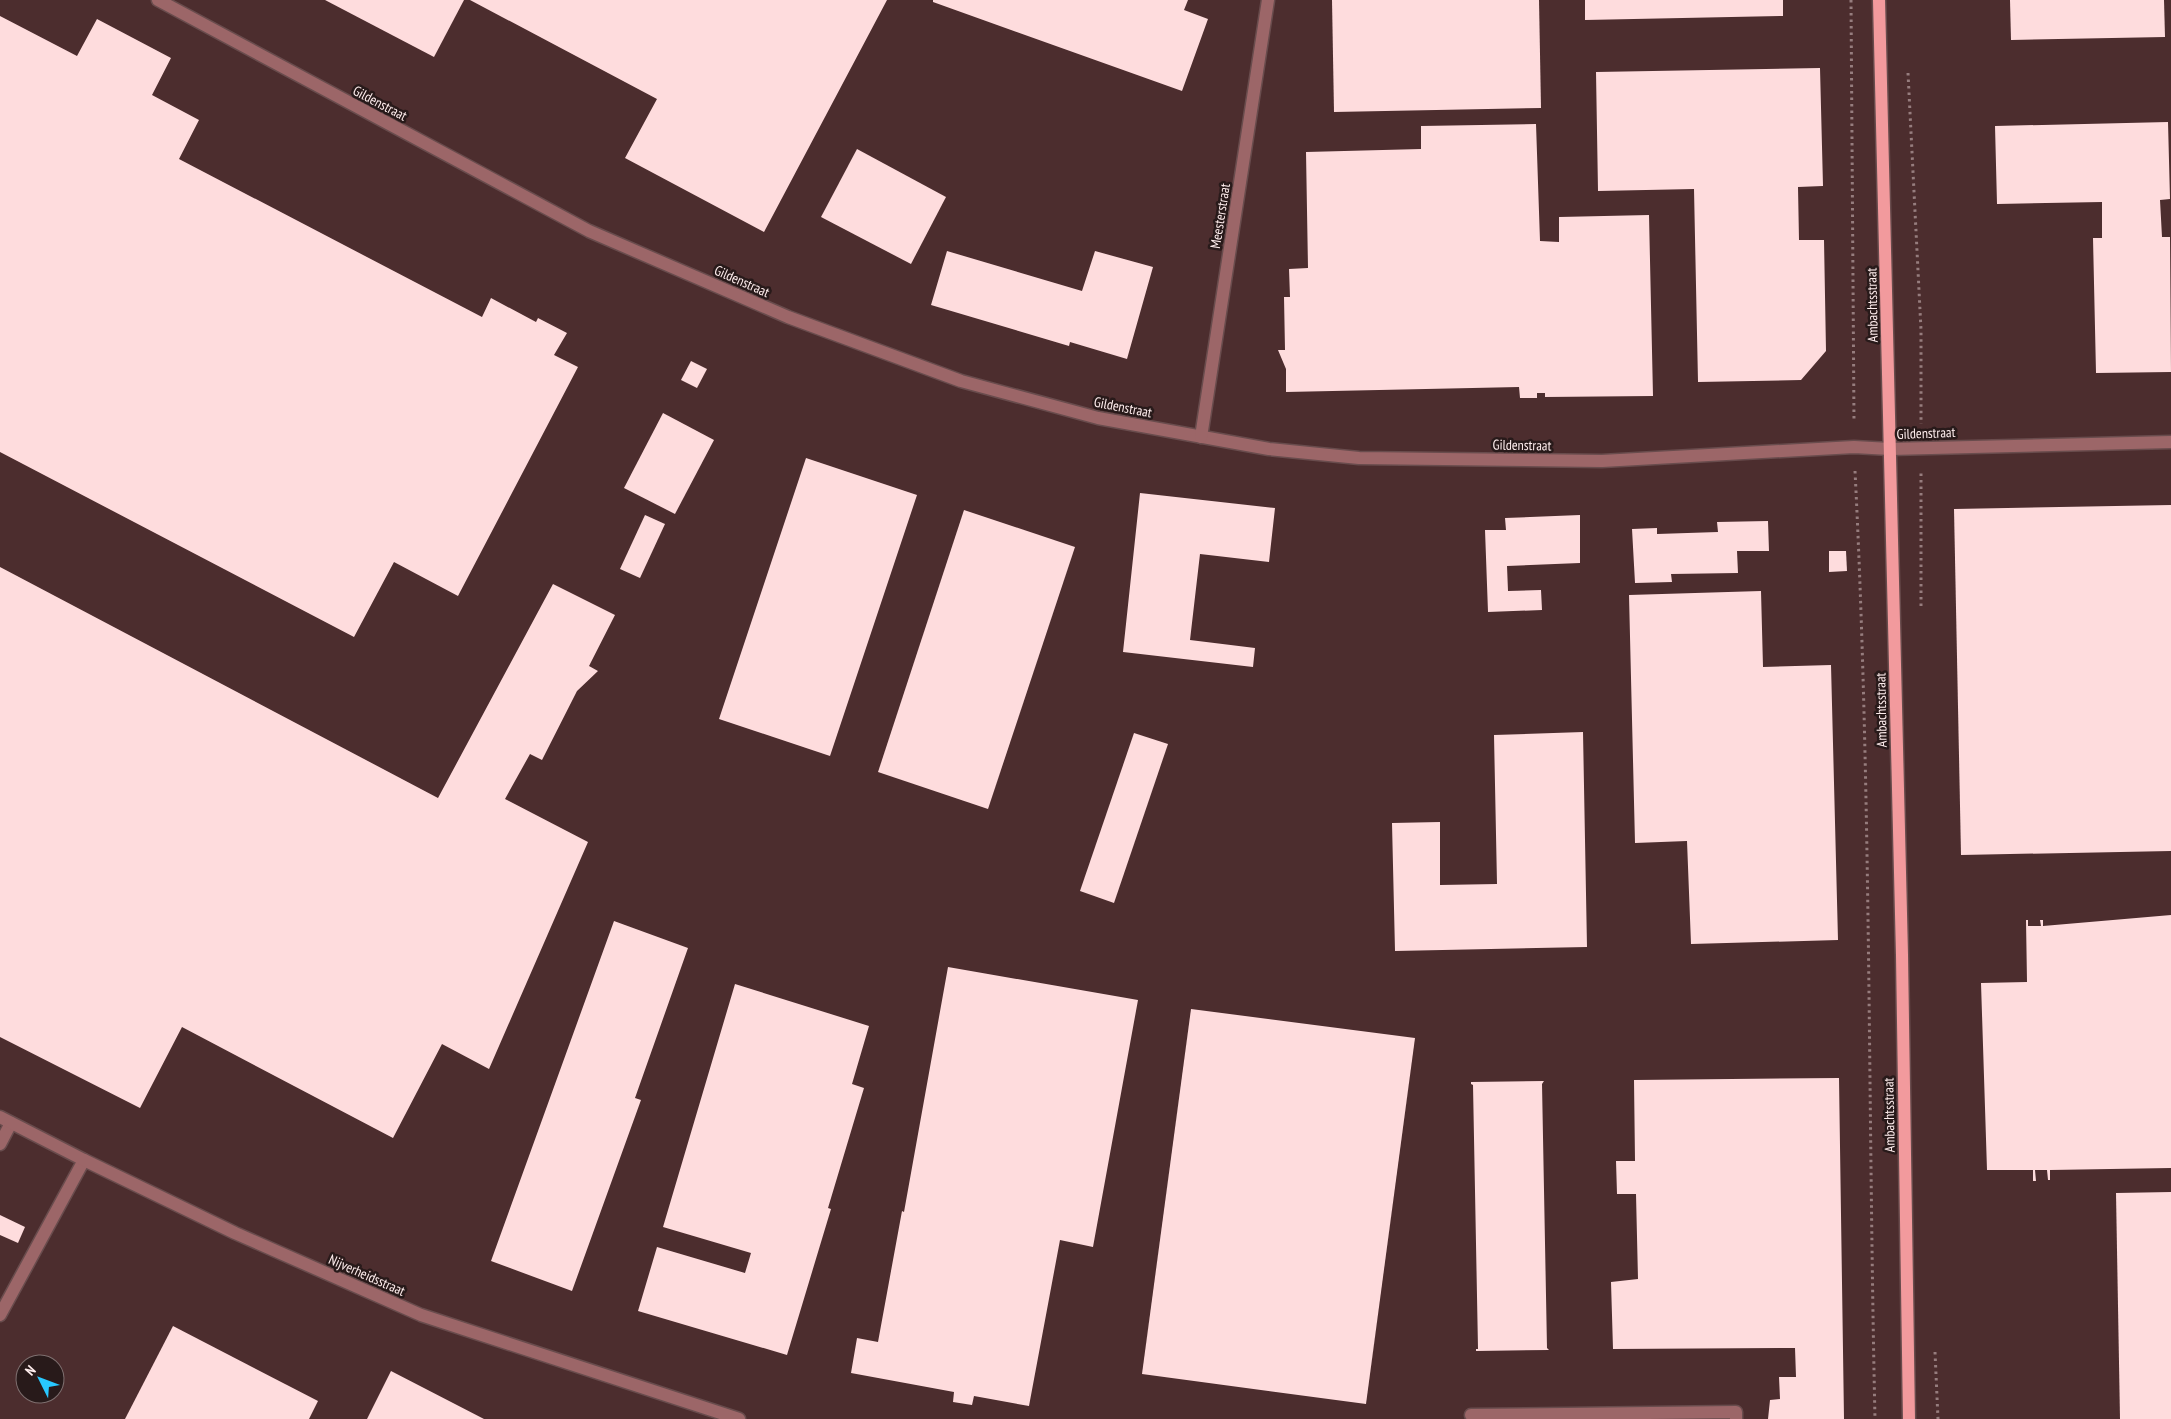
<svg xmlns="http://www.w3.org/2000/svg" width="2171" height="1419" viewBox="0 0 2171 1419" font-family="'PT Sans Narrow',sans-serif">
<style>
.building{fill:#fedcdd}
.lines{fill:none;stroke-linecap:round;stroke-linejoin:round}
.lane-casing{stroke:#694c4d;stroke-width:15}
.street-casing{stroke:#694c4d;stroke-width:15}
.primary-casing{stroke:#694c4d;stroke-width:15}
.path{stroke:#967d7e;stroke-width:3;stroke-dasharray:2.5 4;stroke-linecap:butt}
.lane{stroke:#9c6668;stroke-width:12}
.street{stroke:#9c6668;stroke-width:12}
.primary{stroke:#f29a9d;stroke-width:12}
.labels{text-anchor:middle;stroke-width:5;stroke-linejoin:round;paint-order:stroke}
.street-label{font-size:14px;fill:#fee;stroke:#281a1a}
</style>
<rect width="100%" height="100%" fill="#4c2d2e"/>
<!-- building -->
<g class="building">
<polygon points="325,0 464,0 434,57"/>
<polygon points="470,0 887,0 764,232 625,158 657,99"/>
<polygon points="933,0 1188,0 1184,10 1208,19 1182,91 933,2"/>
<polygon points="1332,0 1539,0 1541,108 1334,112"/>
<polygon points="1585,0 1783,0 1783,16 1585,20"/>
<polygon points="2010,0 2164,0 2165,37 2011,40"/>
<polygon points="0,16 77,56 97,19 171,58 152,95 199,120 179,159 482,317 491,298 536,322 538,318 567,333 554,355 578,367 458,596 394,562 354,637 0,452"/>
<polygon points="1820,68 1823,186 1798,187 1799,240 1824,240 1826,351 1801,380 1698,382 1694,189 1598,191 1596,72"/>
<polygon points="2168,122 2170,199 2160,200 2162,237 2170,237 2171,372 2096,373 2093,238 2102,238 2102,202 1997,204 1995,126"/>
<polygon points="1536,124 1540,241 1559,242 1559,217 1649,215 1653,396 1545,397 1545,393 1537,393 1537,398 1520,398 1519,387 1286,392 1286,369 1278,350 1285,350 1284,297 1290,297 1289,269 1308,268 1306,152 1421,149 1421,126"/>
<polygon points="857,149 946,197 911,264 821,217"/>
<polygon points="947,251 1082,291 1095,251 1153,267 1127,359 1070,342 1069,346 931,305"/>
<polygon points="691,361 707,369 697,388 681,380"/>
<polygon points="663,413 714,440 675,514 624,488"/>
<polygon points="806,458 917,495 830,756 719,719"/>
<polygon points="1140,493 1275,508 1269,562 1200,554 1190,640 1255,648 1253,667 1123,652"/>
<polygon points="2171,505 2171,851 1961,855 1954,509"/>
<polygon points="964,510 1075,547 988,809 878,772"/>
<polygon points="645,515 665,524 640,578 620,569"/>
<polygon points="1580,515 1580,563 1507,566 1508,591 1541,590 1542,610 1488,612 1485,530 1506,530 1505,518"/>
<polygon points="1768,521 1769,551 1737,551 1738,573 1671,574 1672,582 1635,583 1632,529 1657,528 1657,534 1718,532 1717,522"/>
<polygon points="1829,551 1846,551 1847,571 1829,572"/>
<polygon points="0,567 438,798 553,584 615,615 589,666 598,671 577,691 542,760 530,754 505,799 588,842 489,1069 442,1044 393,1138 182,1027 140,1108 0,1037"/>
<polygon points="1761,591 1763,667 1831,665 1838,940 1691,944 1687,841 1635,843 1629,595"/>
<polygon points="1583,732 1587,947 1395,951 1392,823 1440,822 1440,885 1497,884 1494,735"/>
<polygon points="1134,733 1168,744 1114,903 1080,891"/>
<polygon points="2171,915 2171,1168 2050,1170 2050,1180 2048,1180 2047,1170 2035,1170 2036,1181 2033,1181 2033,1170 1987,1170 1981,983 2027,982 2026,920 2028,920 2028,926 2041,926 2040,920 2043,920 2043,926"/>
<polygon points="614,921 688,948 635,1098 641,1100 572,1291 491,1261"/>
<polygon points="948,967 1138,1000 1093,1247 1060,1240 1029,1406 974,1396 972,1405 953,1402 954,1392 851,1373 857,1338 878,1342 902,1211 904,1212"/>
<polygon points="735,984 869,1026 852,1084 864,1088 828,1208 831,1209 787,1355 638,1311 657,1247 745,1273 751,1253 663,1227"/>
<polygon points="1191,1009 1415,1038 1366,1404 1142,1374"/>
<polygon points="1839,1078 1844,1419 1768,1419 1770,1400 1780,1399 1779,1377 1796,1377 1795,1348 1613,1349 1611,1282 1638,1279 1636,1194 1617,1194 1616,1161 1635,1161 1634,1080"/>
<polygon points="1544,1081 1542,1084 1547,1348 1549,1350 1476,1351 1476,1349 1478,1349 1473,1085 1471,1084 1471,1082"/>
<polygon points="2171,1192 2171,1419 2120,1419 2116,1193"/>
<polygon points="0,1215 25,1227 18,1243 0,1235"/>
<polygon points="173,1326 318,1401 309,1419 125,1419"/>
<polygon points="391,1371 484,1419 367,1419"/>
</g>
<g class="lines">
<!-- lane casing -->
<g class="lane-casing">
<g id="lane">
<polyline points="0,1144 11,1123"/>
<polyline points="0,1315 84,1160"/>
<polyline points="1471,1415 1736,1412 1736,1419"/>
</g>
</g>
<!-- street casing -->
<g class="street-casing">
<g id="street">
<polyline points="158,0 589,231 788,317 961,381 1098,418 1269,449 1359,458 1602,461 1854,447 1890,449 2171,442"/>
<polyline points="1201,437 1268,0"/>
<polyline points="0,1117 84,1160 235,1233 421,1315 739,1419"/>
</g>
</g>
<!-- primary casing -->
<g class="primary-casing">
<polyline id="primary" points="1879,0 1902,955 1909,1419"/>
</g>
<!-- path -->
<g class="path">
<polyline points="1851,0 1854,422"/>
<polyline points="1908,73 1921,330 1921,424"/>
<path d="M1855,471c16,316 13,632 20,948"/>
<polyline points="1921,606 1921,472"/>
<polyline points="1935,1352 1938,1419"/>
</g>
<!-- lane -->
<use href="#lane" class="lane"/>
<!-- street -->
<use href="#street" class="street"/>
<!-- primary -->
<use href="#primary" class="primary"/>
</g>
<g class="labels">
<!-- street labels -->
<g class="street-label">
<text transform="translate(380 103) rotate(28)" y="5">Gildenstraat</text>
<text transform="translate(1220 216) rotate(-81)" y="5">Meesterstraat</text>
<text transform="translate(742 281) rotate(24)" y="5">Gildenstraat</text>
<text transform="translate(1872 305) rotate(-91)" y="5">Ambachtsstraat</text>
<text transform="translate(1123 407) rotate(11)" y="5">Gildenstraat</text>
<text transform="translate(1926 433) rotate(-2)" y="5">Gildenstraat</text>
<text transform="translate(1522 445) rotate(1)" y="5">Gildenstraat</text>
<text transform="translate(1881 710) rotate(-91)" y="5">Ambachtsstraat</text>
<text transform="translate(1889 1115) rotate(-91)" y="5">Ambachtsstraat</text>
<text transform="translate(367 1275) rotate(24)" y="5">Nijverheidsstraat</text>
</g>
</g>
<!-- north arrow -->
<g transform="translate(40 1379) rotate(312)"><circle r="24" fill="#281a1a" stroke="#7e6f6f"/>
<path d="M0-4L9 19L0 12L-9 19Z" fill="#28c8ff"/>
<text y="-8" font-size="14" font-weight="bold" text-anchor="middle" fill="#ffeeee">N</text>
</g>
</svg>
